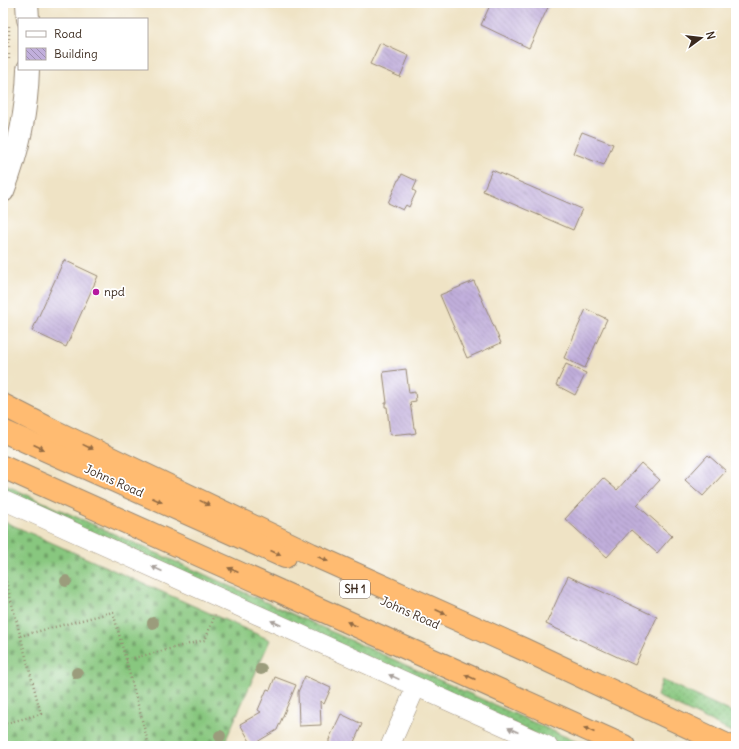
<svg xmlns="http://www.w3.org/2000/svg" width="739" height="749" viewBox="0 0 739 749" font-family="Delius,sans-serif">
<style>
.grass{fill:url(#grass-dots);stroke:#62784e}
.cemetery{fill:url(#cemetery-stones);stroke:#62784e}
.building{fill:url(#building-back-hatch)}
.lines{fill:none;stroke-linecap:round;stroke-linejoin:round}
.minor-casing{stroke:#958672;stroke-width:20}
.tertiary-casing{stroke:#958672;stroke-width:24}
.trunk-casing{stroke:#958672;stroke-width:24}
.path{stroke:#958672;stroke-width:2.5;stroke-dasharray:1 3;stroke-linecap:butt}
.minor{stroke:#fff;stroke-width:19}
.tertiary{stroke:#fff;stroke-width:22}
.trunk{stroke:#ffbb71;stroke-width:22}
.tree{fill:#9b9c7c}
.oneway{fill:#936b43}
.oneway2{fill:#a79f9a}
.poi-dot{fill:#b5179e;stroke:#fff;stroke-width:1.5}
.labels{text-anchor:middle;stroke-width:3.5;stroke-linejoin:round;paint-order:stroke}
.shield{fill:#fff;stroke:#766a62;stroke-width:1}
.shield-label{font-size:11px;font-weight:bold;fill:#3b2a1e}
.poi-label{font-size:12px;fill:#3b2a1e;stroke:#fff;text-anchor:start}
.street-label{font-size:12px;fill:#3b2a1e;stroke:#fff}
</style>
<defs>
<pattern id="grass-dots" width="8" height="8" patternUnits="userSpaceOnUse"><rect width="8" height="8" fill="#88c77f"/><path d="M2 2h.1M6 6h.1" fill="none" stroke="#70a267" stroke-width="1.8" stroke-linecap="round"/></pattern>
<pattern id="cemetery-stones" width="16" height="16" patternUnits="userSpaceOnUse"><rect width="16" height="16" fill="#88c77f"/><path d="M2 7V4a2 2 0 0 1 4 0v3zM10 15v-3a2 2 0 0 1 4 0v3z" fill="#70a267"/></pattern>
<pattern id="building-back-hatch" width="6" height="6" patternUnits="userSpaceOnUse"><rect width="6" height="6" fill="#c1afdc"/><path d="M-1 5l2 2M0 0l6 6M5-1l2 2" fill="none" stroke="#9e8fb2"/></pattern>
</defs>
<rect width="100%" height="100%" fill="#fff"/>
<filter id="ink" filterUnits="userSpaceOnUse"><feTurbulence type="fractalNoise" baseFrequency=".025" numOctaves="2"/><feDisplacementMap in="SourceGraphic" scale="8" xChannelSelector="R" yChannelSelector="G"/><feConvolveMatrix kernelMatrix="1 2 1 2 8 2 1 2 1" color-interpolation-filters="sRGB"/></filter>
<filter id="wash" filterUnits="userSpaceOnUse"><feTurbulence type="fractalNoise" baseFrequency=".012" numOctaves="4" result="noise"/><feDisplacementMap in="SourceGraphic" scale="16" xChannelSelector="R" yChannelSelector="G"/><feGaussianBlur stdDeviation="0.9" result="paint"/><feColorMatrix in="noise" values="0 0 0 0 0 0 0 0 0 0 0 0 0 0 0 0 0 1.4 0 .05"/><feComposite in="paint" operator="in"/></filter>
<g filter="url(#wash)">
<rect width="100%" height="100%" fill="#efe3c5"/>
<!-- grass -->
<g class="grass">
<polygon points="3,484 586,746 563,746 3,494"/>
<polygon points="662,680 736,714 736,734 657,696"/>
</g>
<!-- cemetery -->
<polygon class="cemetery" points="3,521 270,640 223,746 3,746"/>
<g id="blocks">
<!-- building -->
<g class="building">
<polygon points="491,3 550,3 529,48 481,25"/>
<polygon points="380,43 409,56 400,77 370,64"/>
<polygon points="582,132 613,144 604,165 573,153"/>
<polygon points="492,170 582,209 573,230 483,191"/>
<polygon points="402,174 417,181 413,190 416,192 409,207 406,205 403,210 388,203 398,180 399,180"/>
<polygon points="64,260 98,276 66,347 32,331"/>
<polygon points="474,281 501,343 467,358 440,295"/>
<polygon points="586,309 607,319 585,368 564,358"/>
<polygon points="566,364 586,373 575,395 556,385"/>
<polygon points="406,369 409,393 415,392 416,401 410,402 414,428 415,428 416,433 411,434 411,433 390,435 387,407 385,407 385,403 387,403 383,372"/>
<polygon points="708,455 726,471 703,496 685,480"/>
<polygon points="641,463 660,480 637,505 672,536 657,553 631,530 607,557 565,519 603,478 617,490"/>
<polygon points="568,576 657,617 635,665 546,624"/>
<polygon points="305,676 331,688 324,704 320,701 321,725 299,726 298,692"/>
<polygon points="275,677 296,685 277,730 252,745 240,724 261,712 258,710 267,689 270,690"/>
<polygon points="341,714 362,724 354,742 354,746 329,745 329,739 331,739 330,737"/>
</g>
</g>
</g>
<g filter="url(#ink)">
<use href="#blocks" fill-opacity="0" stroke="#958672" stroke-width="1"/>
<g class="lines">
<!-- minor casing -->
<g class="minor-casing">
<g id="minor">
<polyline points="3,500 548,746"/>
<polyline points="390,746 416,687"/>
</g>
</g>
<!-- tertiary casing -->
<g class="tertiary-casing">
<g id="tertiary">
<polyline points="27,3 28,19"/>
<path d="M3,191c15,-38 24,-82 25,-122"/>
</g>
</g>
<!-- trunk casing -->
<g class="trunk-casing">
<g id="trunk">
<polyline points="3,405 52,430 311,554 523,649 729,746"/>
<polyline points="3,431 285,557"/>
<polyline points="3,467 624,746"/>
</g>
</g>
<!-- path -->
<g class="path">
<polyline points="9,26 9,61"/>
<polyline points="3,570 41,714 3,724"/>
<polyline points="20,636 113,612 149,746"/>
<polyline points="126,660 205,640 215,615"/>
</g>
<!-- minor -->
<use href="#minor" class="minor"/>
<!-- tertiary -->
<use href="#tertiary" class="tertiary"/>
<!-- trunk -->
<use href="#trunk" class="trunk"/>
</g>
<!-- trees -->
<g class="tree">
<circle cx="66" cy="581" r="6"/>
<circle cx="153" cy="623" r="6"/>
<circle cx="261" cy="669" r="6"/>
<circle cx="77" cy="673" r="6"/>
<circle cx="220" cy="736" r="6"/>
</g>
<!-- one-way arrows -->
<defs><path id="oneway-solid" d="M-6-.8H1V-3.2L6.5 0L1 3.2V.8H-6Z"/></defs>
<g class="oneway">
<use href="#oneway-solid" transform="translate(39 447) rotate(24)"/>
<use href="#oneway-solid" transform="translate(88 447) rotate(26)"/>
<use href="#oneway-solid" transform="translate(157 500) rotate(24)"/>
<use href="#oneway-solid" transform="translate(205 503) rotate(26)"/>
<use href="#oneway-solid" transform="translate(276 553) rotate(24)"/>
<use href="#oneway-solid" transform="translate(323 559) rotate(24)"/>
<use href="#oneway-solid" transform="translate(233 570) rotate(-156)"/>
<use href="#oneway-solid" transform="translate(441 612) rotate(24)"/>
<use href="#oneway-solid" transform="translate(352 624) rotate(-156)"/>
<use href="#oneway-solid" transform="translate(470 677) rotate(-156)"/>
<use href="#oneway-solid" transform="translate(589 730) rotate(-156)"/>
</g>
<g class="oneway2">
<use href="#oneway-solid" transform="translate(157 569) rotate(-156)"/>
<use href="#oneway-solid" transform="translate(276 623) rotate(-156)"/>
<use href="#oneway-solid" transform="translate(394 677) rotate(-156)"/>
<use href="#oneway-solid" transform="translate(513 730) rotate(-156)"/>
</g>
</g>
<!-- markers -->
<circle class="poi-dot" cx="96" cy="292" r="4"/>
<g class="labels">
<!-- shield labels -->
<rect class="shield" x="340" y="580" width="30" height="18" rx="3"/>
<g class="shield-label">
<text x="355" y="593">SH 1</text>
</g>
<!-- poi labels -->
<g class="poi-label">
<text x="104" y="296">npd</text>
</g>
<!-- street labels -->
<g class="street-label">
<text transform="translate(114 481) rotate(24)" y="4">Johns Road</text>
<text transform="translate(410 613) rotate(24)" y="4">Johns Road</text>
</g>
</g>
<!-- margin -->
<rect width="739" height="749" fill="none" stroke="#fff" stroke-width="16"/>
<!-- legend -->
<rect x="18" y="18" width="130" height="52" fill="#ffffff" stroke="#b1aaa5"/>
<rect x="26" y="31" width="20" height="6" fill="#ffffff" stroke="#b1aaa5"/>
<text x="54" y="38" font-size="12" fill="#3b2a1e">Road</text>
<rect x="26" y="48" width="20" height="12" fill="url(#building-back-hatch)" stroke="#b1aaa5"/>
<text x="54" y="58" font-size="12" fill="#3b2a1e">Building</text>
<!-- north arrow -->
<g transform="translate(701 38) rotate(75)" stroke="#ffffff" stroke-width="3" paint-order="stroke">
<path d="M0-3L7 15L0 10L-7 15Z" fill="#3b2a1e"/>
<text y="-6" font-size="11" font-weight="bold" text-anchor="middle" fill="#3b2a1e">N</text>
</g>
</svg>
